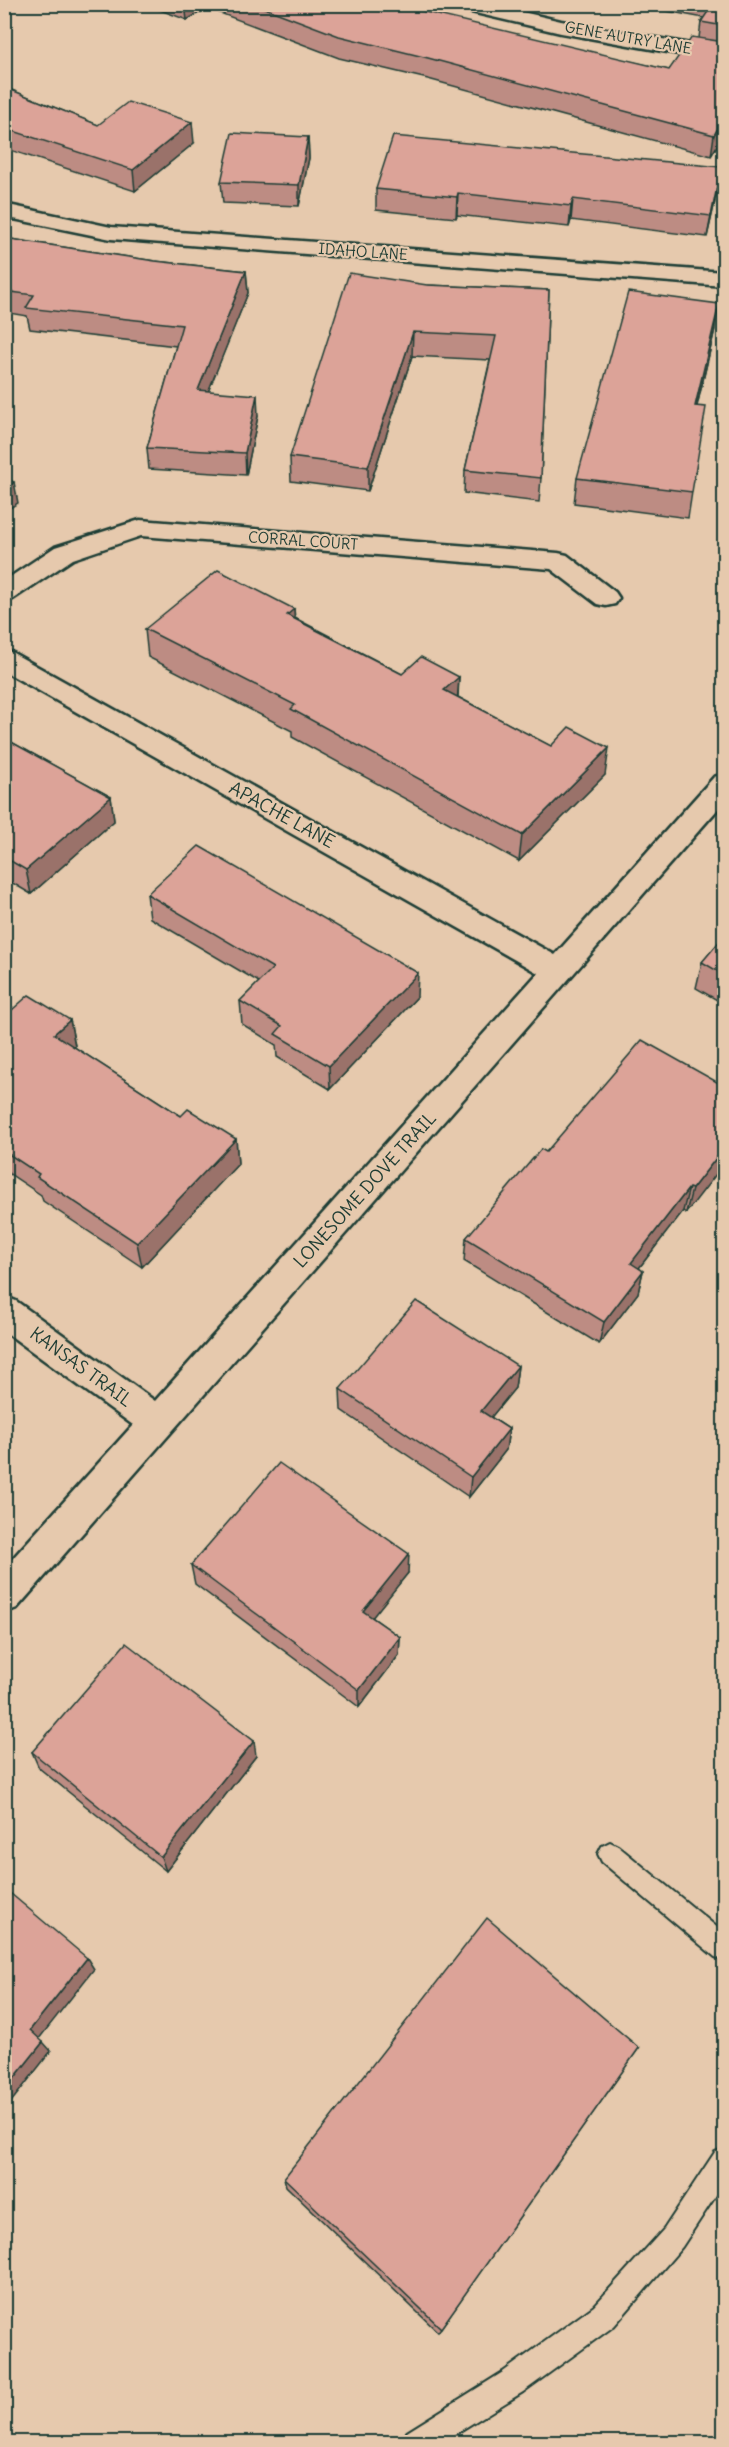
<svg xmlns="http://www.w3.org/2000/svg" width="729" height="2447" viewBox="0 0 729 2447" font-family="Delius,sans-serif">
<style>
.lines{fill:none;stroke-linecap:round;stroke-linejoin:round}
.service-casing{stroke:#1f3d34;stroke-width:4}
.minor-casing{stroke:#1f3d34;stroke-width:5}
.service{fill:#e6c9ad;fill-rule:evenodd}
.minor{fill:#e6c9ad;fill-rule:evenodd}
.wall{fill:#bd8c83;stroke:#1f3d34;stroke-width:1.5}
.shaded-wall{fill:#9a726a;stroke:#1f3d34;stroke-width:1.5}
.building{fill:#dca398;stroke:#1f3d34;stroke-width:1.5}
.labels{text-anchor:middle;stroke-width:4.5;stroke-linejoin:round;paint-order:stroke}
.far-street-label{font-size:15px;fill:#1f3d34;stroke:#e6c9ad}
.street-label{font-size:18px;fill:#1f3d34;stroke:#e6c9ad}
</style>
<rect width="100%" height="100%" fill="#e6c9ad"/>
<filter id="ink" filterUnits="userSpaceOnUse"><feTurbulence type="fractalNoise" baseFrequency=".0167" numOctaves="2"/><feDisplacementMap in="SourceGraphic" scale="12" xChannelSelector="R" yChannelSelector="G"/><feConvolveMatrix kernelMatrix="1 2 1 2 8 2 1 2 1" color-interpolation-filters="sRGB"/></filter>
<g filter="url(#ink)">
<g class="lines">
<!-- service casing -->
<g class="service-casing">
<g id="service">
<polygon points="610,1842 618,1846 724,1933 724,1960 715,1957 602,1862 598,1854 602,1846"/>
<polygon points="724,2148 724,2183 682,2247 614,2326 523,2392 442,2442 403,2442 407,2432 503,2372 594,2306 664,2229 715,2152"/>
</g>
</g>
<!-- minor casing -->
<g class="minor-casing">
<g id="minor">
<polygon points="452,4 488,4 561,21 724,50 724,62 561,33 454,8"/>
<polygon points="4,204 111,227 724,272 724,286 111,239 4,217"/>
<polygon points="140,520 558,553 567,555 615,592 619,598 615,604 606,606 597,604 551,569 141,536 73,559 13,599 4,601 4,581 55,547"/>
<polygon points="4,650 13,653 555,955 714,777 724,774 724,802 17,1608 4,1613 4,1568 133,1425 4,1331 4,1296 16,1301 155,1401 538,973 4,671"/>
</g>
</g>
<!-- service -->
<use href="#service" class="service"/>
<!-- minor -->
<use href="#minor" class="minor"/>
</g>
<!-- wall -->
<g class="wall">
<polygon points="144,4 386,4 397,9 669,70 699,38 701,22 704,18 629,4 724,4 724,134 711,156 428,79 339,58 207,8 187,20"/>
<polygon points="4,87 98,125 194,143 135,191 4,148"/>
<polygon points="308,137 309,158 299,206 223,203 221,182"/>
<polygon points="718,188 707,237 571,220 569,227 457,215 456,218 376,210 376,189"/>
<polygon points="4,238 155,261 246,271 248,293 208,391 258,416 246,475 149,469 147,448 176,346 30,329 27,316 4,312"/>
<polygon points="427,285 549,290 541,478 539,502 464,493 465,470 490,360 412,356 368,491 291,481 290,457"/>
<polygon points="715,329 697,406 692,492 688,518 574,503 577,478"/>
<polygon points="294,609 295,618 402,674 459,677 458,697 605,775 519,861 292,737 292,731 148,657 145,629"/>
<polygon points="4,738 111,797 114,821 31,894 4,878"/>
<polygon points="147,894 417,997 330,1089 277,1057 276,1045 242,1024 240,1001 259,982 150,918"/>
<polygon points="724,936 724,1004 696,988 702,962"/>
<polygon points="4,1017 70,1020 75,1046 74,1047 181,1116 236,1139 238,1164 142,1267 43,1201 41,1195 4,1170"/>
<polygon points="724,1086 686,1213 683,1211 639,1268 643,1271 638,1293 599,1344 464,1261 466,1238 546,1152"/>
<polygon points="518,1366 515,1388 491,1417 509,1429 506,1450 469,1497 341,1410 340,1389"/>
<polygon points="191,1565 408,1573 372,1617 400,1637 399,1655 359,1707 195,1584"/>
<polygon points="32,1752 256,1756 166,1871 39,1768"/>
<polygon points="639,2048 438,2332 286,2186 284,2178"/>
</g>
<!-- shaded-wall -->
<g class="shaded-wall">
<polygon points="185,4 207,4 207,8 187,20"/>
<polygon points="724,117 724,134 711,156 714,135"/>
<polygon points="192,122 194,143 135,191 133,170"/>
<polygon points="308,137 309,158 299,206 299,185"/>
<polygon points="721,167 718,188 707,237 711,216"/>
<polygon points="458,193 457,215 456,218 457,197"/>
<polygon points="573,199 571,220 569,227 571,206"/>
<polygon points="246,271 248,293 200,412 198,390"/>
<polygon points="719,304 715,329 691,431 695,406"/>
<polygon points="413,332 412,356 368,491 368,467"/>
<polygon points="257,395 258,416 246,475 245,453"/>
<polygon points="14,482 18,503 4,512 4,489"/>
<polygon points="294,609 295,636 287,615"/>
<polygon points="459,677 457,704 444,690"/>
<polygon points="609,748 605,775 519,861 522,835"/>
<polygon points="111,797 114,821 31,894 26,870"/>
<polygon points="418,973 417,997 330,1089 329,1066"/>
<polygon points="70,1020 75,1046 60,1060 54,1034"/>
<polygon points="236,1139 238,1164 142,1267 137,1243"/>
<polygon points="724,1148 724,1164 686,1213 692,1189"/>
<polygon points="689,1188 683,1211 625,1286 631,1263"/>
<polygon points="643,1271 638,1293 599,1344 604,1322"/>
<polygon points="518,1366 515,1388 479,1432 481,1411"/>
<polygon points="509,1429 506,1450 469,1497 471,1477"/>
<polygon points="409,1554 408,1573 363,1629 363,1611"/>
<polygon points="400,1637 399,1655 359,1707 359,1690"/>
<polygon points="254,1741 256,1756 166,1871 161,1857"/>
<polygon points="87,1958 94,1969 38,2040 30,2030"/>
<polygon points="43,2042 51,2051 4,2111 4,2091"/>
</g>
<!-- building -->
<g class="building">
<polygon points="254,4 386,4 397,9 400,6 669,70 692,37 724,42 724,117 714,135 428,58 339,36"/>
<polygon points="713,4 724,4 724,26 701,22"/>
<polygon points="4,87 98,125 128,102 192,122 133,170 4,128"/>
<polygon points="232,133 308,137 299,185 221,182"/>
<polygon points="393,136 721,167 711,216 573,199 571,206 458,193 457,197 376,189"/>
<polygon points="4,238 155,261 246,271 198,390 257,395 245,453 147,448 182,325 26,308 34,295 4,291"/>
<polygon points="349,273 427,285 549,290 541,478 465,470 496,336 413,332 368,467 290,457"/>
<polygon points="628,292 719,304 695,406 706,407 692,492 577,478"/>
<polygon points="4,477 14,482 4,489"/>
<polygon points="218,570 294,609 287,615 402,674 421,657 459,677 444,690 551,746 569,727 609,748 522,835 291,709 295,705 145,629"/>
<polygon points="4,738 111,797 26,870 4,857 4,837 9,833 4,831"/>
<polygon points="199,846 418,973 329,1066 275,1034 282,1026 240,1001 273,968 147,894"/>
<polygon points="724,936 724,975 702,962"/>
<polygon points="29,995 70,1020 54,1034 181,1116 188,1109 236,1139 137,1243 37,1177 39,1174 4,1151 4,1017"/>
<polygon points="642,1040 724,1086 724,1148 692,1189 689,1188 631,1263 643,1271 604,1322 466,1238 541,1149 546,1152"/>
<polygon points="416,1301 518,1366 481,1411 509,1429 471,1477 340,1389"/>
<polygon points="279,1463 409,1554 363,1611 400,1637 359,1690 191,1565"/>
<polygon points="126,1643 254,1741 161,1857 32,1752"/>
<polygon points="4,1888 87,1958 30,2030 43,2042 4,2091"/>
<polygon points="487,1918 639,2048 441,2328 284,2178"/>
</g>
</g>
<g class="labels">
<!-- far-street labels -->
<g class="far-street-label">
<text transform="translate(628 38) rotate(10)" y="5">GENE AUTRY LANE</text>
<text transform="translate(363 252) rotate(4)" y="5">IDAHO LANE</text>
<text transform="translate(303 541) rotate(4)" y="5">CORRAL COURT</text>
</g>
<!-- street labels -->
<g class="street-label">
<text transform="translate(282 815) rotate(29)" y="6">APACHE LANE</text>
<text transform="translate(365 1190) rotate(-48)" y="6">LONESOME DOVE TRAIL</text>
<text transform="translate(81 1367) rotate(36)" y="6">KANSAS TRAIL</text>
</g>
</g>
<!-- margin -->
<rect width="729" height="2447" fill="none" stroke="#e6c9ad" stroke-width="24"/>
<rect x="12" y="12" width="705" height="2423" fill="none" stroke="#1f3d34" stroke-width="2" filter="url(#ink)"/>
</svg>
